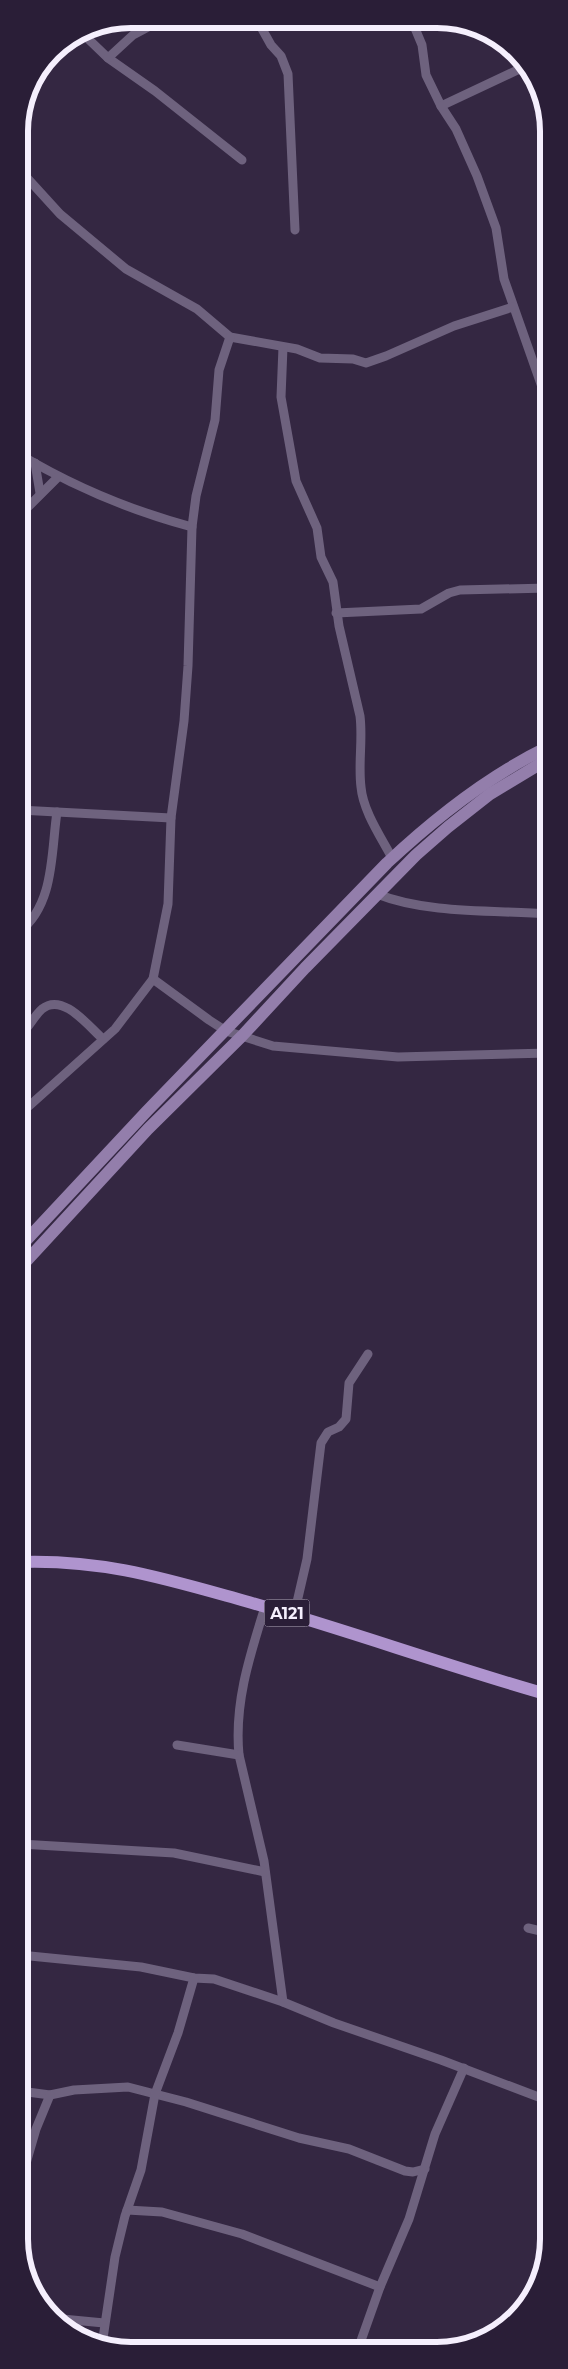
<svg xmlns="http://www.w3.org/2000/svg" width="568" height="2369" viewBox="0 0 568 2369" font-family="Montserrat,sans-serif">
<style>
.lines{fill:none;stroke-linecap:round;stroke-linejoin:round}
.street{stroke:#6e627e;stroke-width:9}
.secondary{stroke:#937eab;stroke-width:12}
.primary{stroke:#af94ce;stroke-width:12}
.labels{text-anchor:middle;stroke-width:4;stroke-linejoin:round;paint-order:stroke}
.shield{fill:#2a1e37;stroke:#b8b0c2;stroke-width:1}
.shield-label{font-size:16px;font-weight:bold;fill:#f5effd}
.rim{fill:none;stroke:#f5effd;stroke-width:6}
</style>
<rect width="100%" height="100%" fill="#342742"/>
<g class="lines">
<!-- street -->
<g class="street">
<polyline points="257,20 271,45 281,56 288,74 295,230"/>
<polyline points="412,21 422,45 426,75 441,106 456,129 477,176 496,228 504,279 548,404"/>
<polyline points="81,32 108,58 155,91 242,160"/>
<polyline points="108,58 133,35 163,19"/>
<polyline points="441,106 526,66"/>
<polyline points="19,169 60,214 126,269 197,309 230,337 297,349 320,358 353,359 366,363 386,356 454,326 513,307"/>
<path d="M283,347l-2,50 15,84 21,47 4,29 12,25 6,44 21,90c3,24 -2,47 1,71 2,24 20,50 31,71"/>
<path d="M19,454c55,33 110,56 173,73"/>
<polyline points="35,463 40,493"/>
<polyline points="19,516 58,477"/>
<polyline points="336,613 421,609 449,593 460,590 548,588"/>
<polyline points="19,810 171,818"/>
<path d="M377,894c50,20 118,16 172,20"/>
<path d="M19,932c36,-27 32,-81 38,-120"/>
<polyline points="153,979 209,1020 226,1031 273,1046 398,1057 549,1053"/>
<path d="M19,1036c10,-8 14,-19 23,-27 21,-17 47,18 61,30"/>
<polyline points="19,1115 115,1029 153,979 168,904 171,818 184,721 188,666 192,527 196,496 215,420 219,370 230,337"/>
<path d="M265,1607c-15,48 -31,96 -26,148l25,106 19,141"/>
<polyline points="294,1615 307,1559 321,1443 328,1432 339,1427 346,1419 349,1383 368,1354"/>
<polyline points="177,1745 239,1755"/>
<polyline points="20,1844 174,1853 265,1872"/>
<polyline points="528,1928 549,1933"/>
<polyline points="20,1955 141,1967 194,1978 214,1979 283,2002 334,2023 441,2060 549,2101"/>
<polyline points="20,2091 50,2095 74,2090 128,2087 186,2102 299,2138 349,2149 405,2171 413,2172 425,2169"/>
<polyline points="20,2184 36,2129 50,2095"/>
<polyline points="127,2210 162,2212 242,2234 380,2287"/>
<polyline points="52,2318 104,2323"/>
<polyline points="102,2345 115,2257 125,2216 141,2170 155,2094 178,2033 194,1978"/>
<polyline points="358,2349 380,2287 409,2219 435,2134 464,2068"/>
</g>
<!-- secondary -->
<g class="secondary">
<path d="M19,1248l128,-137 240,-248c49,-46 101,-87 161,-116"/>
<polyline points="19,1269 148,1129 242,1036 305,968 416,855 448,827 490,794 548,759"/>
</g>
<!-- primary -->
<path class="primary" d="M19,1562c84,-3 147,17 226,39 102,29 202,65 304,94"/>
</g>
<g class="labels">
<!-- shield labels -->
<rect class="shield" x="264.5" y="1599.5" width="45" height="27" rx="4"/>
<g class="shield-label">
<text x="287" y="1619">A121</text>
</g>
</g>
<!-- crop -->
<path d="M0 0H568V2369H0ZM131 28H437A103 103 0 0 1 540 131V2239A103 103 0 0 1 437 2342H131A103 103 0 0 1 28 2239V131A103 103 0 0 1 131 28Z" fill="#2a1e37" fill-rule="evenodd"/>
<path class="rim" d="M131 28H437A103 103 0 0 1 540 131V2239A103 103 0 0 1 437 2342H131A103 103 0 0 1 28 2239V131A103 103 0 0 1 131 28Z"/>
</svg>
